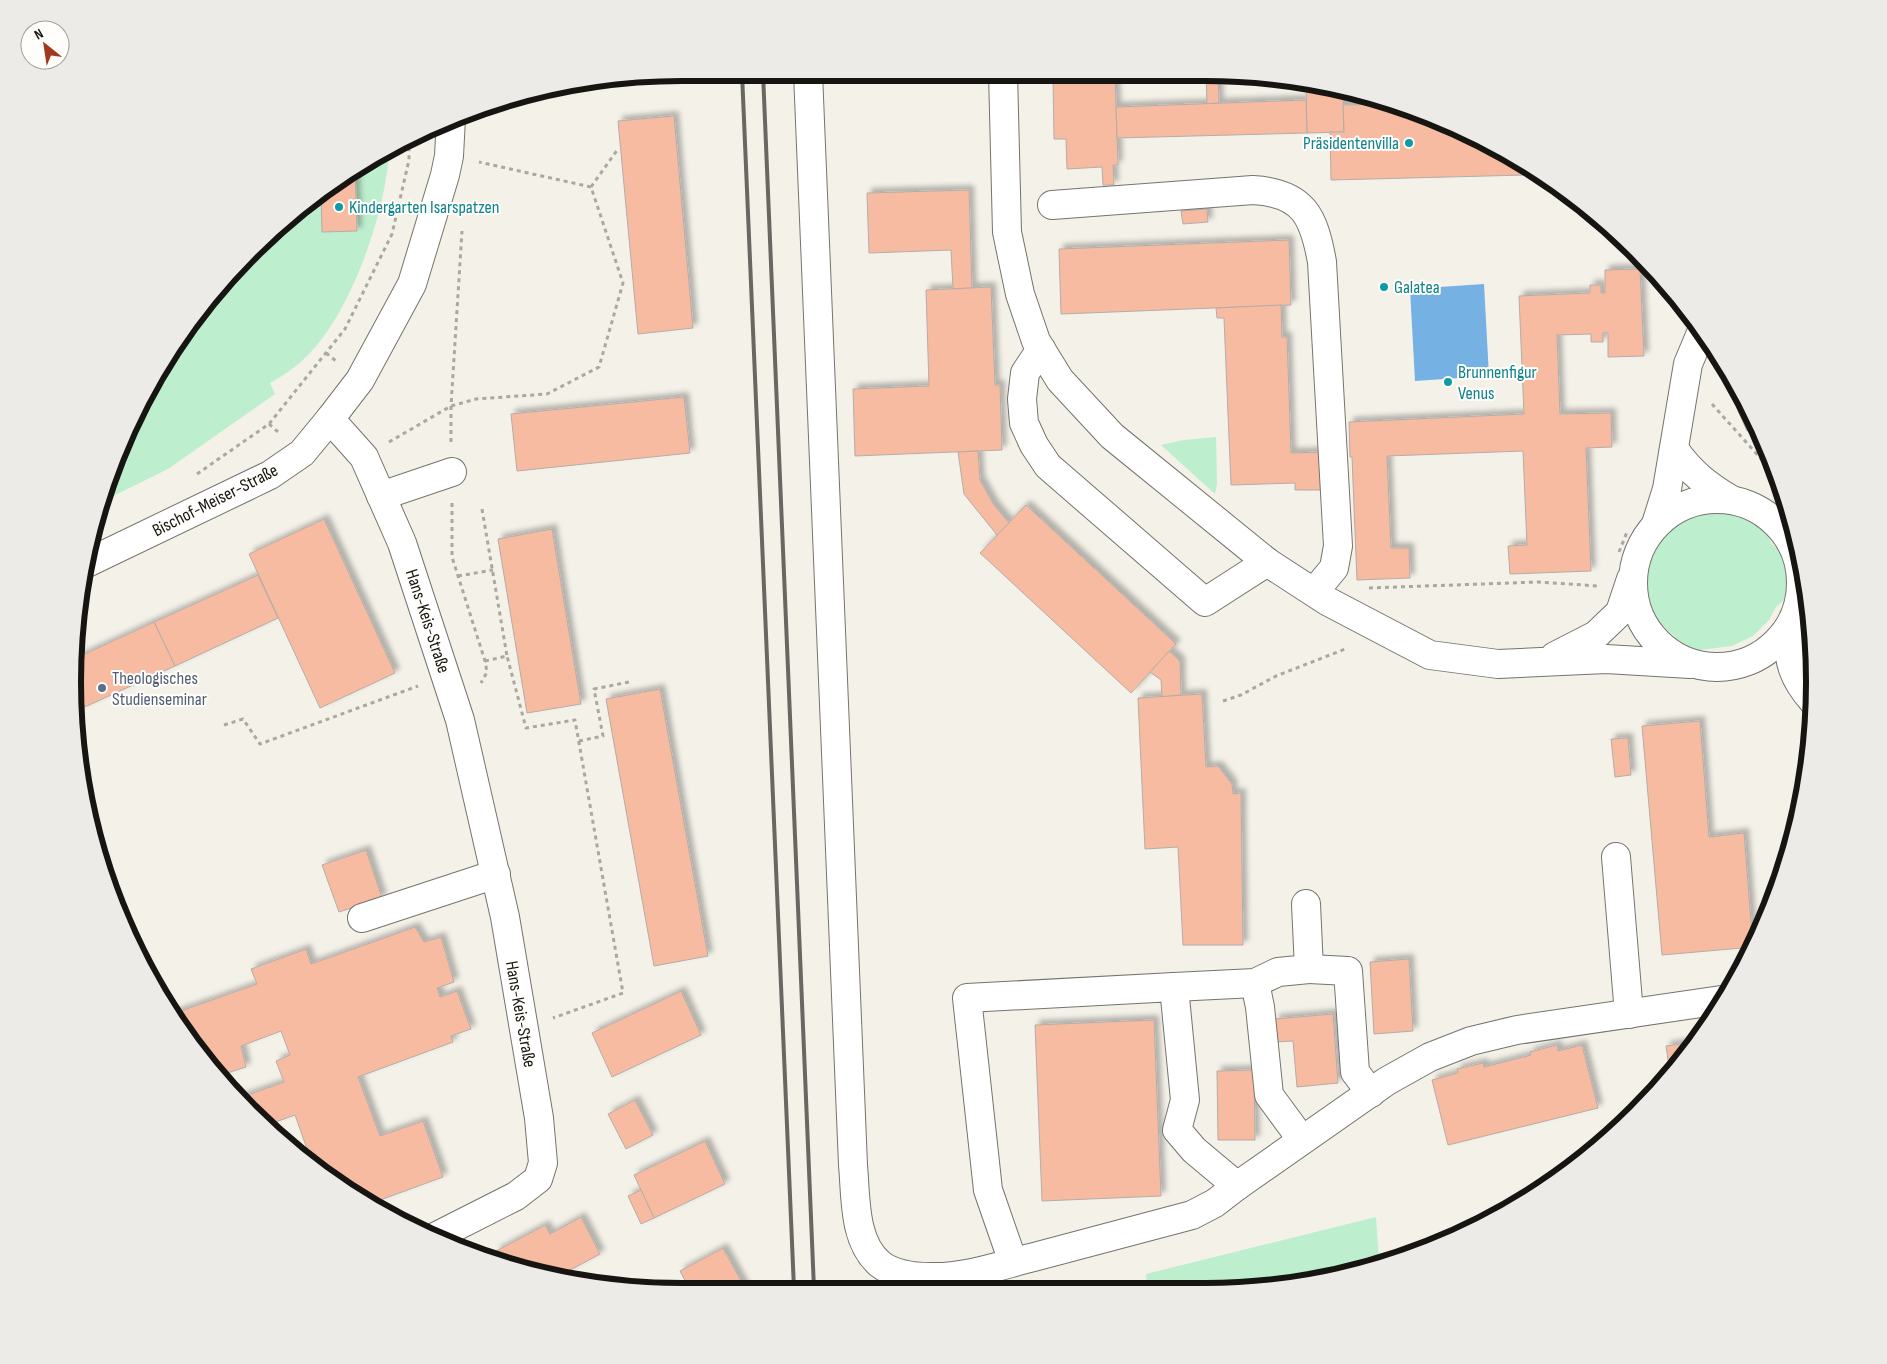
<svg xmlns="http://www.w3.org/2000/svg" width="1887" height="1364" viewBox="0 0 1887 1364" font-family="'Sofia Sans Condensed',sans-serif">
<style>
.green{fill:#bdeece}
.water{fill:#76b1e4}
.building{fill:#f6bba1;stroke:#b6aca8;filter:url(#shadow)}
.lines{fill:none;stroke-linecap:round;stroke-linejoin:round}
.minor-casing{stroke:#75746c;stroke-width:30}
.path{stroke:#aaa8a1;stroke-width:3;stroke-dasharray:4 4;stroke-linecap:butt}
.minor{stroke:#fff;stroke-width:28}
.rail{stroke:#686762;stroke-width:4}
.culture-dot{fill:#0f9aa8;stroke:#fffefa;stroke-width:2}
.service-dot{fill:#5c6f8a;stroke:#fffefa;stroke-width:2}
.labels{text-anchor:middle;stroke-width:4;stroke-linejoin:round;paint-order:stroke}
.culture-label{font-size:18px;fill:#0d838f;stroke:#fffefa;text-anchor:start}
.street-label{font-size:18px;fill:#161512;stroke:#fffefa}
.service-label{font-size:18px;fill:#4e5e75;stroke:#fffefa;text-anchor:start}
.rim{fill:none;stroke:#161512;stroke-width:6}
</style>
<defs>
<filter id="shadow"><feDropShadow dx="4.5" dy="-4.5" stdDeviation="2.5" flood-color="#0004"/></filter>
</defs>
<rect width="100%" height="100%" fill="#f3f1e8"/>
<!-- green -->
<g class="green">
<path d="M389,151c-3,61 -38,162 -82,205 -10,10 -24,20 -37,27l5,11 -107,75 -67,33 4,-16 30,-73 89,-133 120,-105z"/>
<polygon points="1216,437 1217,484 1215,494 1161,445 1184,440"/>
<path d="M1714,508c32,-1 34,5 53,27 2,3 3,7 6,10 4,4 11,7 16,12l-1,31 -5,13 -7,6 -7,13 -16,16 -21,10 -32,4 -13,-1 -10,-4 -2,-9c-55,-34 -29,-130 38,-125z"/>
<polygon points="1376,1217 1379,1261 1285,1286 1147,1287 1146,1274"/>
</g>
<!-- water -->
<polygon class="water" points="1484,284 1489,376 1415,381 1410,289"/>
<!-- building -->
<g class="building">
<polygon points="1069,73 1115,73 1118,165 1113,165 1114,185 1103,185 1102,167 1067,169 1066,139 1054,139 1053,76 1069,75"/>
<polygon points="1206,73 1218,74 1219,103 1207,104"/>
<polygon points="1306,82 1324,84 1343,90 1344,132 1307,133"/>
<polygon points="1306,100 1307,133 1117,138 1116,107"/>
<polygon points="1388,104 1438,119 1510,154 1525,165 1525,175 1331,180 1330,132 1344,132 1343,105"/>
<polygon points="674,116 693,328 638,334 618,121"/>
<polygon points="375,158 375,164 361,166"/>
<polygon points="355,169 357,231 322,232 321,195 344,175"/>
<polygon points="969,190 972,288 953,289 951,250 869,253 867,193"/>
<polygon points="1207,209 1208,222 1183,224 1181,211"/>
<polygon points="1289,240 1291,305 1061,314 1059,249"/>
<polygon points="1640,269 1644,356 1608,357 1608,333 1603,333 1603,342 1591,342 1591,334 1557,335 1560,414 1611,413 1612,447 1586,448 1591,571 1510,574 1508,546 1527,545 1523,451 1387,456 1391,548 1409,548 1410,578 1357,580 1352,457 1350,457 1349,422 1524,414 1519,296 1590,293 1590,285 1601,285 1601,293 1605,293 1605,270"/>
<polygon points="991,287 995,385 1000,385 1002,450 855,456 853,389 929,386 926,290"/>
<polygon points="1281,305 1282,337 1287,337 1291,453 1324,452 1325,490 1295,490 1295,483 1231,485 1224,318 1217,318 1216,308"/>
<polygon points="1739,391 1756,428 1747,431 1731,395"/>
<polygon points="684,397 690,453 517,471 511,414"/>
<polygon points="978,451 980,480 994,505 1009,523 997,535 964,494 958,452"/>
<polygon points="1026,505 1176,644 1131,693 980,553"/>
<polygon points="324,519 395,673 320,708 249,554"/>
<polygon points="552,529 581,704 527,713 498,539"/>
<polygon points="258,575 278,618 175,666 154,622"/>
<polygon points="154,622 175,666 78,710 78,657"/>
<polygon points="1169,651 1180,661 1181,695 1162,697 1161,680 1150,672"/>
<polygon points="660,689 708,956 654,966 606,699"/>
<polygon points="1202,694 1206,767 1218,766 1232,784 1233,794 1241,793 1243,945 1183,945 1178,847 1145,849 1138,698"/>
<polygon points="1700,721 1709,837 1744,833 1753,947 1662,955 1642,726"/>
<polygon points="1628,738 1631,775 1615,777 1611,739"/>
<polygon points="366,850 382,898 339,912 322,865"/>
<polygon points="415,927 424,942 441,937 454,982 437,988 440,997 457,991 471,1029 451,1036 453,1042 358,1077 380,1136 423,1121 443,1177 372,1203 309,1164 312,1163 295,1115 267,1125 239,1098 284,1082 276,1061 290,1055 281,1031 241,1046 246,1067 218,1076 172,1014 257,984 251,969 306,949 311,964"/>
<polygon points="1409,959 1413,1031 1374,1034 1370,962"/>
<polygon points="681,991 701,1035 612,1077 592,1033"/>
<polygon points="1333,1014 1338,1083 1297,1087 1293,1041 1277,1042 1275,1019"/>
<polygon points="1154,1020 1161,1196 1042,1201 1035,1025"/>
<polygon points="1695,1042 1688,1053 1670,1073 1666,1046"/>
<polygon points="1557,1045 1558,1051 1582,1045 1598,1108 1448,1145 1432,1080 1458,1073 1457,1069 1483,1063 1484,1067 1531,1055 1530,1052"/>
<polygon points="1254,1070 1255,1140 1218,1140 1217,1071"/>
<polygon points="635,1100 653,1135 626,1149 608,1114"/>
<polygon points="705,1141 725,1184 654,1218 634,1175"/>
<polygon points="641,1190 654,1218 641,1224 628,1196"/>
<polygon points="581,1217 600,1254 559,1276 525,1271 493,1259 498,1256 496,1251 545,1225 550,1234"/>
<polygon points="723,1248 746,1290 690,1290 680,1271"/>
</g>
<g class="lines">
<!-- minor casing -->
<g class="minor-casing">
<g id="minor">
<path d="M808,73l45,1092c3,32 0,76 27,99 14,11 34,13 51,13 35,1 70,-12 103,-20 53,-14 106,-28 158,-42l23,-12 22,-17 -43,-36 -17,-20 8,-30 -11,-113 -207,11 21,192 25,72"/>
<polyline points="1003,73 1007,232 1020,294 1036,341 1060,380 1112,436 1267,562 1327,601 1430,655 1498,664 1606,659 1690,664"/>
<path d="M1052,205l201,-15c51,3 61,27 69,72l16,284 -4,22 -20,24"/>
<polyline points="1041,349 1025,373 1022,399 1024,423 1034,445 1048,466 1205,602 1267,562"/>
<polyline points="330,419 364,457 402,543 460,720 505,917 539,1118 543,1163 538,1179 516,1196 435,1237"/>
<path d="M1675,450c15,22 32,35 55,49"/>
<polyline points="381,496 452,472"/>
<circle cx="1717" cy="583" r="84"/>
<polyline points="1656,524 1667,489 1688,364 1701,333"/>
<polyline points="87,563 270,475 302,453 330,419 360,380 412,284 445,175 449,156 451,118"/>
<path d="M1787,631c2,31 5,46 26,70"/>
<polyline points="1555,656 1596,635 1620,612 1631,579"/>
<polyline points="1616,857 1629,1014"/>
<polyline points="362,918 496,874"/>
<polyline points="1309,969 1348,971 1355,1072 1371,1093"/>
<polyline points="1255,983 1260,1007 1269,1095 1302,1140"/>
<polyline points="1174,987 1255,983 1278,972 1309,969 1306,904"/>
<polyline points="1237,1186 1387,1081 1430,1057 1471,1041 1517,1030 1721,1000"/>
</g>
</g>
<!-- path -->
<g class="path">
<polyline points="591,187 618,149"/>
<polyline points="326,353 336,361"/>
<polyline points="1712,404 1763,461 1785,497"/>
<polyline points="269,424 278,432"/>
<polyline points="389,442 451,406 476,399 547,394 599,367 623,283 591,187 479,162"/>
<polyline points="451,442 451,406 462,231"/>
<polyline points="197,474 269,424 345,329 392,234 409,160 409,140"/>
<polyline points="452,503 452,557 485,661 487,672 481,683"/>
<polyline points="482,509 507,656"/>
<polyline points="1619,552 1627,532"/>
<polyline points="458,576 493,570"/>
<polyline points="1369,588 1538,582 1598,586"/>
<polyline points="485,661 507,656 526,728 575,720 623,993 553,1018"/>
<polyline points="1223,701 1241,695 1276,676 1348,648"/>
<polyline points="224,725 243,719 260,744 418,686"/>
<polyline points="579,741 603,736 594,689 629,682"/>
</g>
<!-- minor -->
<use href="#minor" class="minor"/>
<!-- rail -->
<g class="rail">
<polyline points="742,73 794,1289"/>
<polyline points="763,73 814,1289"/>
</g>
</g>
<!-- markers -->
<g class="culture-dot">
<circle cx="1409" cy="143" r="5"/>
<circle cx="339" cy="207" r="5"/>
<circle cx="1384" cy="287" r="5"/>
<circle cx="1448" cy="382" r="5"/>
</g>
<circle class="service-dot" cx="102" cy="688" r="5"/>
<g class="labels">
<!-- culture labels -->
<g class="culture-label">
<text x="1399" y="149" text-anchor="end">Präsidentenvilla</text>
<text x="349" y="213">Kindergarten Isarspatzen</text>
<text x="1394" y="293">Galatea</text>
<text x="1458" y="378">Brunnenfigur<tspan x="1458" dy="21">Venus</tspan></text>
</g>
<!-- street labels -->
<g class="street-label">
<text transform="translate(215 500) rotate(-27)" y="6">Bischof-Meiser-Straße</text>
<text transform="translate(428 621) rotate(72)" y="6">Hans-Keis-Straße</text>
<text transform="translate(521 1014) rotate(80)" y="6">Hans-Keis-Straße</text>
</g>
<!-- service labels -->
<g class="service-label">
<text x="112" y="684">Theologisches<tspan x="112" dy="21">Studienseminar</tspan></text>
</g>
</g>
<!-- crop -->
<path d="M0 0H1887V1364H0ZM682 81H1205A601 601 0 0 1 1806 682V682A601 601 0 0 1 1205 1283H682A601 601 0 0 1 81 682V682A601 601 0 0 1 682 81Z" fill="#ecebe7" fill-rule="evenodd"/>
<path class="rim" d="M682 81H1205A601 601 0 0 1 1806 682V682A601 601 0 0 1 1205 1283H682A601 601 0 0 1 81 682V682A601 601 0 0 1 682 81Z"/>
<!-- north arrow -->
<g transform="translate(45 45) rotate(330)"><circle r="24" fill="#fffefa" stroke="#a2a19d"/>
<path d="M0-4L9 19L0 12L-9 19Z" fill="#a1391d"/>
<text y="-8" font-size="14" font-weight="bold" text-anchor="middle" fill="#161512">N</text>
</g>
</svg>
